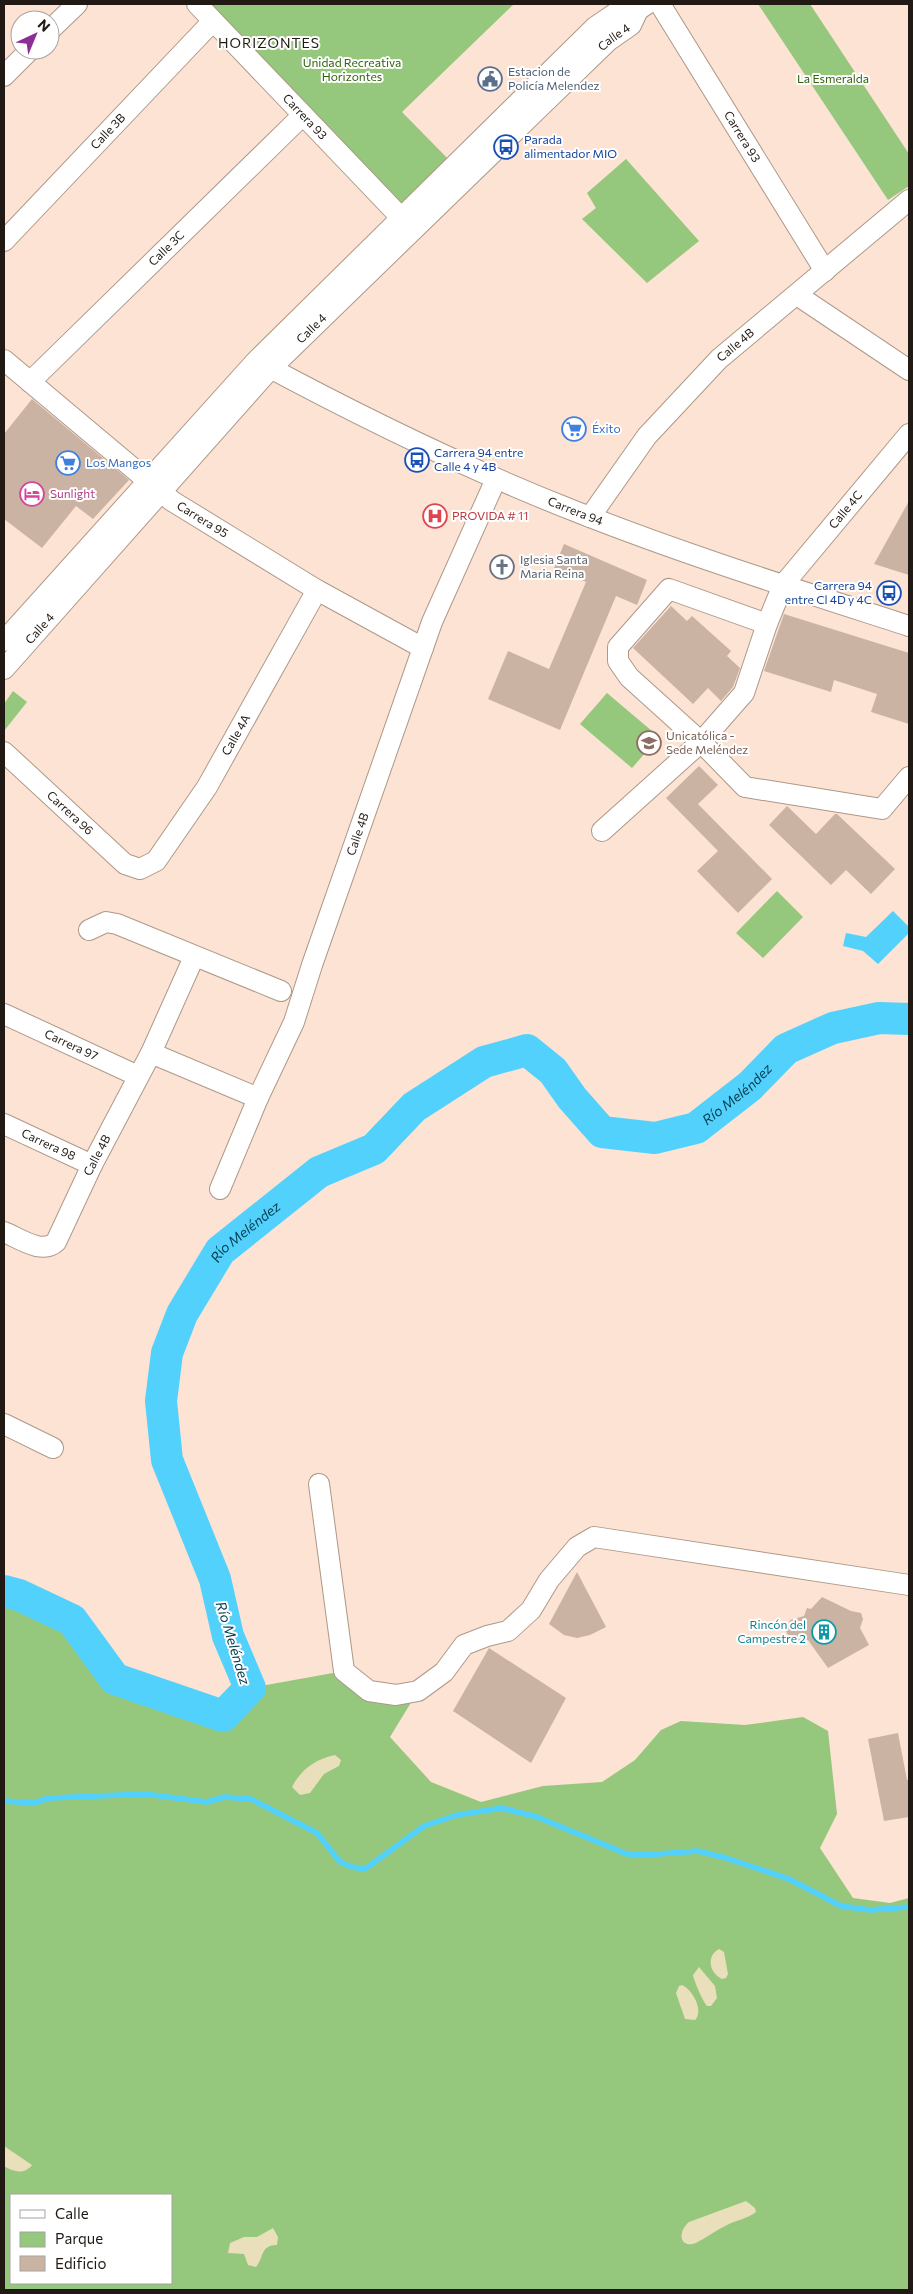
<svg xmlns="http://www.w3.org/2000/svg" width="913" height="2294" viewBox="0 0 913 2294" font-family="Commissioner,sans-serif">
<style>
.green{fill:#95c77d;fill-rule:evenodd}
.sand{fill:#e9dfba}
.water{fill:#52d1fd}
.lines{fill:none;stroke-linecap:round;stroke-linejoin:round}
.stream{stroke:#52d1fd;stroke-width:5.5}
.river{stroke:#52d1fd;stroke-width:32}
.building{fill:#cab3a3}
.minor-casing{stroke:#ae9888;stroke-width:22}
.minor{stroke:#fff;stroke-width:20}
.labels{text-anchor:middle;stroke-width:4;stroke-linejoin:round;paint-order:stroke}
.street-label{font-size:12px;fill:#211913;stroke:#fff}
.park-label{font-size:12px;fill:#31630d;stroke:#fff}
.service-label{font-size:12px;fill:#4e5e75;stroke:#fff;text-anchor:start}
.transit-label{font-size:12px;fill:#164399;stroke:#fff;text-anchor:start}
.shop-label{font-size:12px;fill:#366cbe;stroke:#fff;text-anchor:start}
.hotel-label{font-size:12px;fill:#b23c85;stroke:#fff;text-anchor:start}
.health-label{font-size:12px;fill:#be3a42;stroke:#fff;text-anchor:start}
.worship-label{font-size:12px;fill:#5b616d;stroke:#fff;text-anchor:start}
.education-label{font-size:12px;fill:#785e54;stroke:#fff;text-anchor:start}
.culture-label{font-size:12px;fill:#0d838f;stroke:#fff;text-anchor:end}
.neighbourhood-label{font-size:14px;letter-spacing:1px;fill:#211913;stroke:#fff}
.water-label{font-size:14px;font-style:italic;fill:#074153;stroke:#fff}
</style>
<rect width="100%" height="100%" fill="#fce3d3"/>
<!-- green -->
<g class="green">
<polygon points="197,4 514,4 402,112 454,165 401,218"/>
<polygon points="758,4 810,4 909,154 909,186 888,200"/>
<polygon points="626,159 699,241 647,283 582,219 596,208 587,193"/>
<polygon points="13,691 27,702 4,731 4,704"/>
<polygon points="607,693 659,737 632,768 580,724"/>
<polygon points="777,891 803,917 763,958 736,933"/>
<path d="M4,1591l15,4 53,25 43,59 108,37 27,-28 94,-17 25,20h49l-28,46 41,45 50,20 62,-16 59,-4 33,-22 26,-30 20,-9 64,4 58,-8 25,14 9,83 -17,34 33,50 37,5 19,-5v392h-905zM11,2195h160v88h-160z"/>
</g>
<!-- sand -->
<g class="sand">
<path d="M335,1755l6,5 -2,6 -15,8 -14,19 -10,2 -8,-8c9,-18 24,-28 43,-32z"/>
<path d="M719,1949l5,3 4,22 -2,4 -4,1c-13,-6 -16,-23 -3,-30z"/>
<path d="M699,1967l16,19 2,12 -6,8h-4c-4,-4 -13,-25 -14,-31z"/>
<path d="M682,1985c11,5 22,26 13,35l-10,-1 -9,-26 3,-7z"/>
<path d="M4,2146l28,19c-8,10 -18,7 -28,1z"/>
<path d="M746,2201l9,7 1,4c-9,7 -19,8 -29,13 -11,5 -21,13 -31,18 -15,6 -20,-10 -7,-21z"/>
<path d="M273,2228l5,9 -1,8c-17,0 -13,13 -21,22l-8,-2 -4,-11 -16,-1 2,-10 14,-6h13z"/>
</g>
<!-- water -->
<polygon class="water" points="893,911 909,927 909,933 878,964 863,951 843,946 846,933 866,937"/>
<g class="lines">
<!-- stream -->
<polyline class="stream" points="4,1801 33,1803 50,1798 145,1794 207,1802 224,1797 251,1799 317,1833 340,1862 352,1867 365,1869 424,1826 457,1815 502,1808 537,1817 627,1854 645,1855 698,1851 726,1858 789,1879 841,1906 870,1910 909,1907"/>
<!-- river -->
<path class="river" id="s1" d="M4,1591l15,4 53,25 43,59 108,37 27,-28 -22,-52 -13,-57 -48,-119 -6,-59 6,-48 15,-39 38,-63 99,-79 55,-23 40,-42 70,-45 43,-12 26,21 19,27 30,34 53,6 41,-10 54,-42 36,-37 47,-21 46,-10 30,1"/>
</g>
<!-- building -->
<g class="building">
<polygon points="32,399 129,480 93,519 76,506 42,548 4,519 4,434"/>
<polygon points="909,501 909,575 874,564"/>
<polygon points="564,544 647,580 637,605 616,596 560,730 488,699 508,651 549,669 586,582 554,568"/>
<polygon points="671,606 687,621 692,616 731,651 727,656 740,668 733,687 721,701 708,688 693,704 633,648"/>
<polygon points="784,614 909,653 909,724 871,712 877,694 834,680 831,692 764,671"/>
<polygon points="699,766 718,785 698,804 772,879 738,913 697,871 718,851 666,798"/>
<polygon points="787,806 816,834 835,814 837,814 895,869 871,894 846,870 831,885 769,825"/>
<polygon points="577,1572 606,1627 590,1635 577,1638 564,1635 549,1624"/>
<polygon points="822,1597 851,1611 861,1613 863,1619 860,1628 869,1645 828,1668 808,1640 796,1642 790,1639 786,1631 790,1620 804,1616 807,1608 811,1609"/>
<polygon points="489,1648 566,1698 531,1763 453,1711"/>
<polygon points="898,1733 907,1780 909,1780 909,1817 884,1821 868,1739"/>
</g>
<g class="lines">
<!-- minor casing -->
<g class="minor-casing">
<g id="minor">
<path id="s2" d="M197,4l213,223"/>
<path id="s3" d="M660,4l165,267"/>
<polyline points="50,30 77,4"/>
<polyline points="4,76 30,50"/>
<path id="s4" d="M4,241l209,-220"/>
<polyline points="797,295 909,370"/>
<path id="s5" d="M4,360l168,141 145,89 106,58"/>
<path id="s6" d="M259,362c104,56 208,107 318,150 109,43 221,78 332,114"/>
<path id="s7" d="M30,382l273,-267"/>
<path id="s8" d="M590,517l57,-81 72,-77 190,-159"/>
<polyline points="767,624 669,589 618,647 618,661 629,677 701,742 745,787 882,809 909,777"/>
<polyline points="4,641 256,361 595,27 620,10 638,10 647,4"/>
<path id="s9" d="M4,669l267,-301 337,-327 23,-16 7,-15"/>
<path id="s10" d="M4,752l121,112 15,5 16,-8 51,-74 110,-197"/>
<path id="s11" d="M602,831l99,-89 43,-49 23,-69 16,-39 126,-151"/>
<polyline points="89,930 106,922 117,924 281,991"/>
<path id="s12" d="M4,1014l134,62"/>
<polyline points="151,1053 258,1098"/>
<path id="s13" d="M4,1124l88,41"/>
<path id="s14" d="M220,1189l38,-91 36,-76 18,-57 120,-343 64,-143"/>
<path id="s15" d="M4,1232c15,6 38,23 52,10l36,-77 59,-112 43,-96"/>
<polyline points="4,1424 53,1448"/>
<polyline points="319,1484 344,1671 369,1691 396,1695 418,1691 444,1672 464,1645 487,1636 508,1631 531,1610 549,1580 577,1547 594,1537 909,1585"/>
</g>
</g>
<!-- minor -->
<use href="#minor" class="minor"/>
</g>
<!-- icons -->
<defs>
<g id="civic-ring" transform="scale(1.25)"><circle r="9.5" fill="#fff" stroke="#5c6f8a" stroke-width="1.5"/><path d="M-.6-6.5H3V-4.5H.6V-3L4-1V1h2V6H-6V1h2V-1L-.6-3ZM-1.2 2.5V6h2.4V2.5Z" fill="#5c6f8a"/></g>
<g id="bus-ring" transform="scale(1.25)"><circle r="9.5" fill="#fff" stroke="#1a4fb4" stroke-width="1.5"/><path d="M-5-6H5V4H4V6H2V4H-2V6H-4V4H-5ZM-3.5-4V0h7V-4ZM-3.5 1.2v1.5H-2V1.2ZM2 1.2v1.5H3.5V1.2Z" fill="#1a4fb4"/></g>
<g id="supermarket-ring" transform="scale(1.25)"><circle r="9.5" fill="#fff" stroke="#3f7fe0" stroke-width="1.5"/><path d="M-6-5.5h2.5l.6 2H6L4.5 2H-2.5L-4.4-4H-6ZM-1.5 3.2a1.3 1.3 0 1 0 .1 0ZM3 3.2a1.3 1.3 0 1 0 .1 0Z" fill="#3f7fe0"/></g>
<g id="hotel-ring" transform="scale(1.25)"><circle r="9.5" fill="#fff" stroke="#d1479c" stroke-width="1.5"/><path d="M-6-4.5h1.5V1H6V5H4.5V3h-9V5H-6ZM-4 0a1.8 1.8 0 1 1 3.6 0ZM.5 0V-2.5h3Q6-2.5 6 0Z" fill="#d1479c"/></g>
<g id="hospital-ring" transform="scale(1.25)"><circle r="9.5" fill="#fff" stroke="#e0444e" stroke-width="1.5"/><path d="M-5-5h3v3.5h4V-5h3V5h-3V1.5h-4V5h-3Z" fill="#e0444e"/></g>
<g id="church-ring" transform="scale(1.25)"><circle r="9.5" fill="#fff" stroke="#6b7280" stroke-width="1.5"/><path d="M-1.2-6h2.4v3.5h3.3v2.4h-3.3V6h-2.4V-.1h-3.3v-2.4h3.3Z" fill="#6b7280"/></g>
<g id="university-ring" transform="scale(1.25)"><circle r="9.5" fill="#fff" stroke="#8d6e63" stroke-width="1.5"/><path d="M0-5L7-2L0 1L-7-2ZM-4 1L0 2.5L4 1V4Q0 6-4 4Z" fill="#8d6e63"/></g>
<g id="building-ring" transform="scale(1.25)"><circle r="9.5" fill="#fff" stroke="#0f9aa8" stroke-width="1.5"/><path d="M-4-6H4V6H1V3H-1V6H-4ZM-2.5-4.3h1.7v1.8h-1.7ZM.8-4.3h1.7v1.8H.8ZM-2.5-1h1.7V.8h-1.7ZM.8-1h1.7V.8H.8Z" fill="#0f9aa8"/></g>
</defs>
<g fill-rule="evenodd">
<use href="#civic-ring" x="490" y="79"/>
<use href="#bus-ring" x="506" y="147"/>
<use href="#supermarket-ring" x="574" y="429"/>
<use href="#bus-ring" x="417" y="460"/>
<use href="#supermarket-ring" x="68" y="463"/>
<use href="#hotel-ring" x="32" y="494"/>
<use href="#hospital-ring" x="435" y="516"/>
<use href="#church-ring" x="502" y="567"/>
<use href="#bus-ring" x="889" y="593"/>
<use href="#university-ring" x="649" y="743"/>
<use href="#building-ring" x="824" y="1632"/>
</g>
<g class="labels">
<!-- street labels -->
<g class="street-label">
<text dy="4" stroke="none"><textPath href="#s9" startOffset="879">Calle 4</textPath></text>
<text dy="4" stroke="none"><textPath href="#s2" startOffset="156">Carrera 93</textPath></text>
<text dy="4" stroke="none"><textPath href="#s4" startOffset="151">Calle 3B</textPath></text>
<text dy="4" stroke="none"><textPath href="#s3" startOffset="156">Carrera 93</textPath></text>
<text dy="4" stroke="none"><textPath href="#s7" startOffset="191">Calle 3C</textPath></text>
<text dy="4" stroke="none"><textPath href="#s9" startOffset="459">Calle 4</textPath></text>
<text dy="4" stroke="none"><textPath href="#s8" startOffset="226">Calle 4B</textPath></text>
<text dy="4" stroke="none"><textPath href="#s11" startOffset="411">Calle 4C</textPath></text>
<text dy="4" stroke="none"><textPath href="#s6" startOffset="350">Carrera 94</textPath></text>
<text dy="4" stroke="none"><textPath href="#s5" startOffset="255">Carrera 95</textPath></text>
<text dy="4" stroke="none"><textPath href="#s9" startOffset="54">Calle 4</textPath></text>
<text dy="4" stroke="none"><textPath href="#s10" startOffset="348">Calle 4A</textPath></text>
<text dy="4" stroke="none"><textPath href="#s10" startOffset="90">Carrera 96</textPath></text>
<text dy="4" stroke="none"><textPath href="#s14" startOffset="381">Calle 4B</textPath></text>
<text dy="4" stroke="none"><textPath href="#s12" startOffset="74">Carrera 97</textPath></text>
<text dy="4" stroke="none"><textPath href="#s13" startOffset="49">Carrera 98</textPath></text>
<text dy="4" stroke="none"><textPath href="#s15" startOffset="152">Calle 4B</textPath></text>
</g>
<!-- park labels -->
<g class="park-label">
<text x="352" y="67">Unidad Recreativa<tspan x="352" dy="14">Horizontes</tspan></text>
<text x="833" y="83">La Esmeralda</text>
</g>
<!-- service labels -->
<g class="service-label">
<text x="508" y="76">Estacion de<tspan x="508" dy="14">Policía Melendez</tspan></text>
</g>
<!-- transit labels -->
<g class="transit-label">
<text x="524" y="144">Parada<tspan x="524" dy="14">alimentador MIO</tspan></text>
<text x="434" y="457">Carrera 94 entre<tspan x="434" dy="14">Calle 4 y 4B</tspan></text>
<text x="872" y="590" text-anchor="end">Carrera 94<tspan x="872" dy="14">entre Cl 4D y 4C</tspan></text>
</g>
<!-- shop labels -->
<g class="shop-label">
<text x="592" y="433">Éxito</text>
<text x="86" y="467">Los Mangos</text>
</g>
<!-- hotel labels -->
<g class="hotel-label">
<text x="50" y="498">Sunlight</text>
</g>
<!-- health labels -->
<g class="health-label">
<text x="452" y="520">PROVIDA # 11</text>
</g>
<!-- worship labels -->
<g class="worship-label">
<text x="520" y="564">Iglesia Santa<tspan x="520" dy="14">Maria Reina</tspan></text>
</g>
<!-- education labels -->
<g class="education-label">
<text x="666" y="740">Unicatólica -<tspan x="666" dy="14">Sede Meléndez</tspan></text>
</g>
<!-- culture labels -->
<g class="culture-label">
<text x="806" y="1629">Rincón del<tspan x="806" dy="14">Campestre 2</tspan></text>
</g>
<!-- neighbourhood labels -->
<g class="neighbourhood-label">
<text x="269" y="48">HORIZONTES</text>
</g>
<!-- water labels -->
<g class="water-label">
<text dy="5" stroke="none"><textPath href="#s1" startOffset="1399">Río Meléndez</textPath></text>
<text dy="5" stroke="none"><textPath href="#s1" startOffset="798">Río Meléndez</textPath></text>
<text transform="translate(233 1643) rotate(73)" y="5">Río Meléndez</text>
</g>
</g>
<!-- border -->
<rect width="913" height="2294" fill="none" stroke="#211913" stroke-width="10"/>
<!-- legend -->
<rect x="10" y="2194" width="162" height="90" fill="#ffffff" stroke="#a6a3a1"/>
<rect x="20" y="2210" width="25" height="8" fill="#ffffff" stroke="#a6a3a1"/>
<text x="55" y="2219" font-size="15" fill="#211913">Calle</text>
<rect x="20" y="2232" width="25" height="15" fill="#95c77d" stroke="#a6a3a1"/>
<text x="55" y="2244" font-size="15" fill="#211913">Parque</text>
<rect x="20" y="2256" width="25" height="15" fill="#cab3a3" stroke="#a6a3a1"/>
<text x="55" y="2269" font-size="15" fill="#211913">Edificio</text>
<!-- north arrow -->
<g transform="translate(35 35) rotate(44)"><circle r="24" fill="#ffffff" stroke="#a6a3a1"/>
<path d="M0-4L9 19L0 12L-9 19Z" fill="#8b2e98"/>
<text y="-8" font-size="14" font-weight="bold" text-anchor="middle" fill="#211913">N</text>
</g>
</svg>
